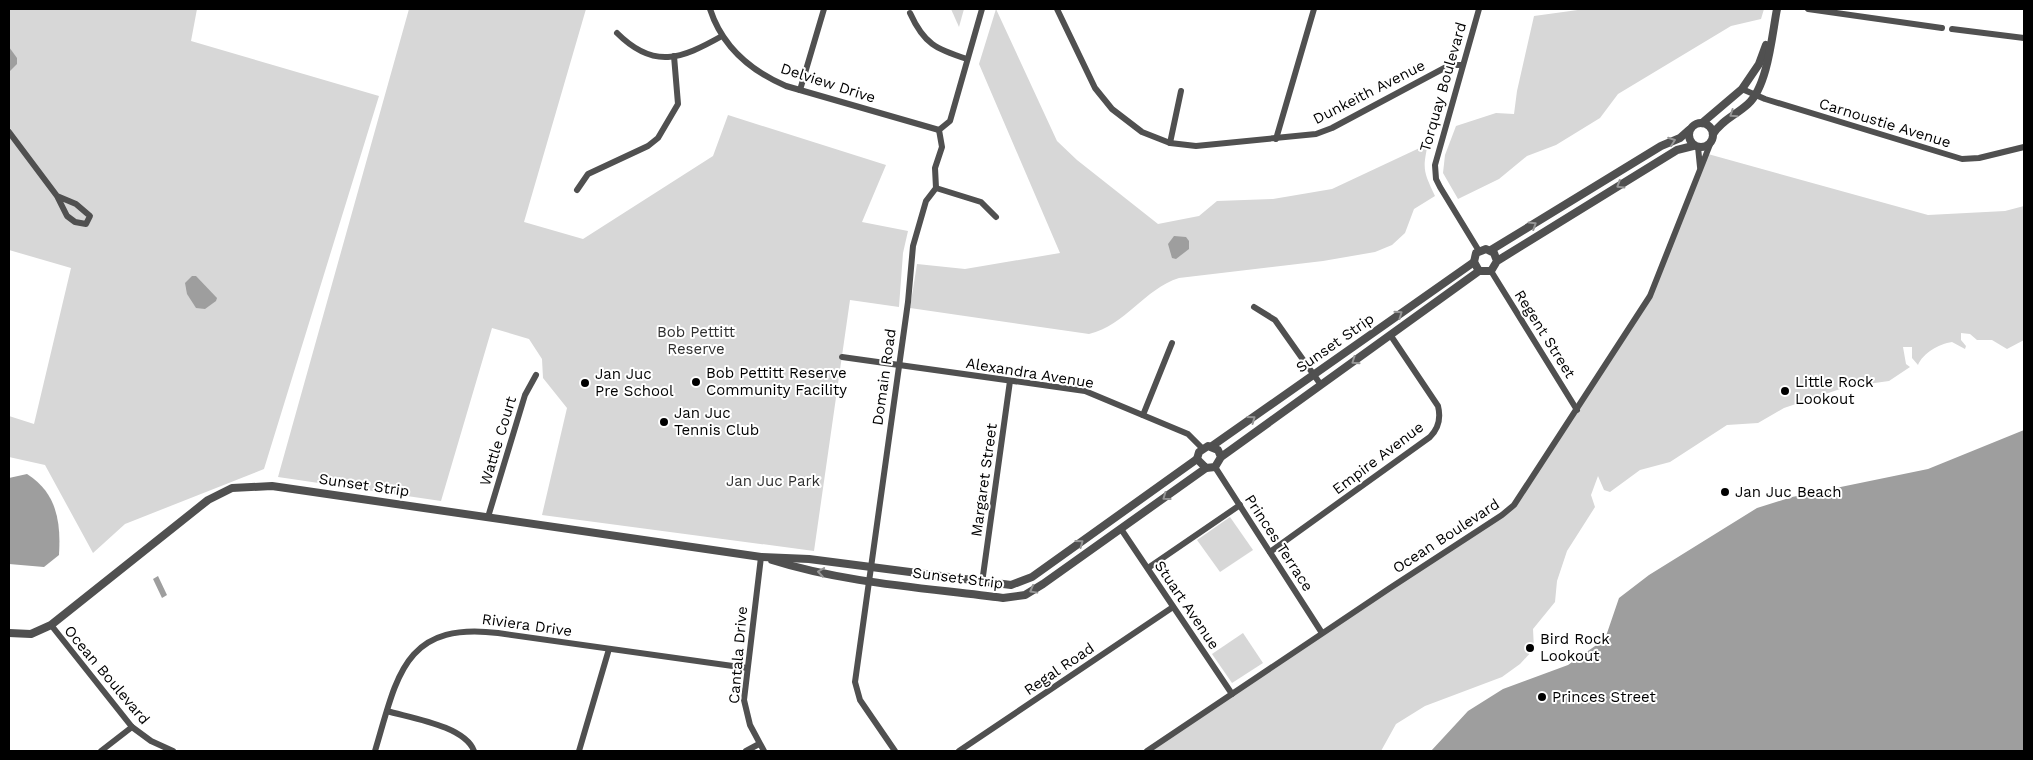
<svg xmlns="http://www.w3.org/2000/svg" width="2033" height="760" viewBox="0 0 2033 760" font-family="'Work Sans',sans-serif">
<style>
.green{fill:#d7d7d7}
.water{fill:#9e9e9e}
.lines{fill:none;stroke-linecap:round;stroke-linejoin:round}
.minor{stroke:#505050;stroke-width:6}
.tertiary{stroke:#505050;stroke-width:8}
.oneway{stroke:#969696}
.poi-dot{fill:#000;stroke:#fff;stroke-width:2}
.labels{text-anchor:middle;stroke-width:4;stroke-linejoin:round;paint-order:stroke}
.street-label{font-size:15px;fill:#000;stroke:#fff}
.park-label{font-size:15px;fill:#2e2e2e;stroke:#fff}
.poi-label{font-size:15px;fill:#000;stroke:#fff;text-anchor:start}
</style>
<rect width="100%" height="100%" fill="#fff"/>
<!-- green -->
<g class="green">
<polygon points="9,9 197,9 191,41 379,96 264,469 125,524 93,553 45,465 9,457 9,416 34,424 71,268 9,250"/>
<polygon points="409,9 586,9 524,222 583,239 713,156 728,115 886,165 862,222 908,231 903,253 899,307 850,300 814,551 542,515 567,408 543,378 542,359 529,339 492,328 441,501 278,477"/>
<polygon points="951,9 964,9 959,27"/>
<path d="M996,9l61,132 20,19 81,64 41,-8 18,-15 56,-2 59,-10 96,-45c-6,26 -4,28 7,52l-21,13 -9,24 -13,12 -17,7 -52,9 -144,17c-35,11 -53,47 -90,56l-179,-26 7,-44 48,5 95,-16 -81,-189z"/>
<polygon points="1585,9 1764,9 1761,19 1731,26 1618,94 1600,118 1556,145 1527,156 1499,179 1458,199 1443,173 1445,155 1456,126 1496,113 1514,114 1517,91 1534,16"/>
<path d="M1708,154l220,61 77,-4 19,-5v134l-17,9 -15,-9h-15l-7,-6 -9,-1v7l5,6 -1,3 -13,-7c-13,2 -29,11 -34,23l-6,-7v-11h-9l3,17 4,3 -21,14 -43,6 -62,21 -26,15 -31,2 -57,37 -30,8 -30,22 -6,-2 -6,-14 -7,19 4,12 -28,44 -10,30 -2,21 -22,27 1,20 -14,15 -18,13 -77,29 -29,18 -15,27h-234l361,-241 133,-197z"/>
<polygon points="1230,517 1253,550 1220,572 1197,540"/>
<polygon points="1243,633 1263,663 1232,683 1212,654"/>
</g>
<!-- water -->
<g class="water">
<polygon points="9,47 17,58 17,64 9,72"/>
<polygon points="1174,236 1186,237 1189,241 1189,249 1176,259 1172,258 1168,244"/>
<polygon points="192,276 196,276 217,298 216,301 205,309 196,308 187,294 185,283"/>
<polygon points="2024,430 2024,751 1431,751 1468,711 1503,689 1568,665 1605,639 1619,598 1649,575 1757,508 1792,497 1928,469"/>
<path d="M27,474c30,19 34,48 32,81l-15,12 -35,-3v-86z"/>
<polygon points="158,576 167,595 162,598 153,579"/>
</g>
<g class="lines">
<!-- minor -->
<g class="minor">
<path d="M710,9c12,37 41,62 76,77l153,44"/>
<polyline points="1057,9 1095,88 1112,109 1142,132 1170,143 1196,146 1316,134 1332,128 1450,65 1462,65"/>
<polyline points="1479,9 1435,165 1436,179 1440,187 1479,251"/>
<polyline points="1808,9 1942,28"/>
<path d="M910,13c14,31 26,36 57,46"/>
<polyline points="1952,29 2024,38"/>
<path d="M617,33c37,37 64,26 105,3"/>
<polyline points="1742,89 1765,99 1962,159 1979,158 2024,147"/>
<polyline points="800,90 824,9"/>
<polyline points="9,132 57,196 67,216 75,222 86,224 90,216 76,204 57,196"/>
<polyline points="1276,139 1314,9"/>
<polyline points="1170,143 1181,91"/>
<polyline points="1698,147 1700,167"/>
<polyline points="936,188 981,202 996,217"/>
<polyline points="577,190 588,174 648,146 658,138 678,104 674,56"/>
<polyline points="1491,271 1577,410"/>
<polyline points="1254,307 1275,320 1321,385"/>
<polyline points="842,357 1085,391 1188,434 1202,448"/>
<polyline points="1143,415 1172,343"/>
<polyline points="1215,467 1322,633"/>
<polyline points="488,517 525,395 536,375"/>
<polyline points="1121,529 1232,694"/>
<path d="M1270,552l160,-115c9,-9 11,-19 8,-31l-47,-70"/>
<polyline points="761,557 744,700 750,725 764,751"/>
<polyline points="1148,568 1240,505"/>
<polyline points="982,583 1010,381"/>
<polyline points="51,625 132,727 151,741 173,751"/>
<path d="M387,711c24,7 78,15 87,40"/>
<polyline points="101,751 132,727"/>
<path d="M375,751c22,-73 28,-130 123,-118l249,35"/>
<polyline points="579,751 609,649"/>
<polyline points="746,751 759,744"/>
<polyline points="895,751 860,700 855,682 908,302 913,246 926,201 936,188 935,168 942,147 939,130 950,121 982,9"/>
<polyline points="959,751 1173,607"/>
<polyline points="1147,751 1390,588 1502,515 1514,505 1650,296 1711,142"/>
</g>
<!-- tertiary -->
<g class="tertiary">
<circle cx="1701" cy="135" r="12"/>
<polyline points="1702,123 1742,89 1759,64 1766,45"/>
<path d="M1713,134c9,-14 23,-19 35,-30 20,-18 24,-70 29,-95"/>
<polyline points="1491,250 1661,146 1680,138 1689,130"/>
<polyline points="1497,261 1494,253 1486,249 1476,253 1474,262 1479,271 1491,271 1497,261 1677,150 1693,146"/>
<polyline points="1212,446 1474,262"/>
<polyline points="1221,457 1218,450 1208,446 1199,452 1197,459 1206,468 1215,467 1221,457 1479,271"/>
<path d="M772,560c72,23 155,28 231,38l22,-3 18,-11 163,-116"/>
<polyline points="9,633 31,634 51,625 208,500 232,488 272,486 761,557 809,559 1011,585 1032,577 1197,459"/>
</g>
</g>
<!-- one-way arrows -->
<defs><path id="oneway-chevron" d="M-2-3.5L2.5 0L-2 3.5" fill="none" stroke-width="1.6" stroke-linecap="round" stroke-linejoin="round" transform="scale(1.25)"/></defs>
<g class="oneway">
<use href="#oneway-chevron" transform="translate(1733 114) rotate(146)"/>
<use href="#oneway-chevron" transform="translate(1672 141) rotate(-20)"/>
<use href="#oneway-chevron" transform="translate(1620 185) rotate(148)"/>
<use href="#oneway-chevron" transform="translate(1533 225) rotate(-32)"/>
<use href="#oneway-chevron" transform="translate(1399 314) rotate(-35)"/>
<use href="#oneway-chevron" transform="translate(1355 361) rotate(145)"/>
<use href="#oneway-chevron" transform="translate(1252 419) rotate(-36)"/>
<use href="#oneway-chevron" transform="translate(1166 497) rotate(144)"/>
<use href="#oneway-chevron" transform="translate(1080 543) rotate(-36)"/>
<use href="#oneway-chevron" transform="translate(821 572) rotate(-171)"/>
<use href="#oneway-chevron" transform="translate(1033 590) rotate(151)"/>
</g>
<!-- markers -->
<g class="poi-dot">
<circle cx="696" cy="382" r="5"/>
<circle cx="585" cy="383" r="5"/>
<circle cx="1785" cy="391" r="5"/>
<circle cx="664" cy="422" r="5"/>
<circle cx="1725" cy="492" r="5"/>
<circle cx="1530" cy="648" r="5"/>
<circle cx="1542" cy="697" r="5"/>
</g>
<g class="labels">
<!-- street labels -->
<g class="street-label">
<text transform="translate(828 83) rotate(18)" y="5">Delview Drive</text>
<text transform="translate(1443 87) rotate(-74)" y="5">Torquay Boulevard</text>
<text transform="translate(1369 92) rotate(-27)" y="5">Dunkeith Avenue</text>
<text transform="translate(1885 123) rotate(17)" y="5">Carnoustie Avenue</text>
<text transform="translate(1545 334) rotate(58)" y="5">Regent Street</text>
<text transform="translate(1335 343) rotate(-35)" y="5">Sunset Strip</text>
<text transform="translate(1030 373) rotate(9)" y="5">Alexandra Avenue</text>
<text transform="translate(884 377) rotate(-82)" y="5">Domain Road</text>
<text transform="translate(498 441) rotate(-73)" y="5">Wattle Court</text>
<text transform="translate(1378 458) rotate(-37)" y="5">Empire Avenue</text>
<text transform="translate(984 480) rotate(-82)" y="5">Margaret Street</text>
<text transform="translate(364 485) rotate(8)" y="5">Sunset Strip</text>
<text transform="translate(1446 536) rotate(-33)" y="5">Ocean Boulevard</text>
<text transform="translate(1279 543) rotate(57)" y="5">Princes Terrace</text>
<text transform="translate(958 578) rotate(7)" y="5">Sunset Strip</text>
<text transform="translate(1187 605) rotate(56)" y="5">Stuart Avenue</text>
<text transform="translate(527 625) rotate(8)" y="5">Riviera Drive</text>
<text transform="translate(738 655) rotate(-85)" y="5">Cantala Drive</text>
<text transform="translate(1059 669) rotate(-34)" y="5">Regal Road</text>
<text transform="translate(107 675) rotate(50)" y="5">Ocean Boulevard</text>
</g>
<!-- park labels -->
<g class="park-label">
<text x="696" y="337">Bob Pettitt<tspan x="696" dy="17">Reserve</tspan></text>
<text x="773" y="486">Jan Juc Park</text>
</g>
<!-- poi labels -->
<g class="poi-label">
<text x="706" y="378">Bob Pettitt Reserve<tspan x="706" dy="17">Community Facility</tspan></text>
<text x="595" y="379">Jan Juc<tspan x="595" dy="17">Pre School</tspan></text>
<text x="1795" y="387">Little Rock<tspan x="1795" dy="17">Lookout</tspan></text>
<text x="674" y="418">Jan Juc<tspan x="674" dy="17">Tennis Club</tspan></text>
<text x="1735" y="497">Jan Juc Beach</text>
<text x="1540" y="644">Bird Rock<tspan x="1540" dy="17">Lookout</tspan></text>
<text x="1552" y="702">Princes Street</text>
</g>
</g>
<!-- border -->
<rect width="2033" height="760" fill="none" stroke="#000000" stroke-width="20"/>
</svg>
